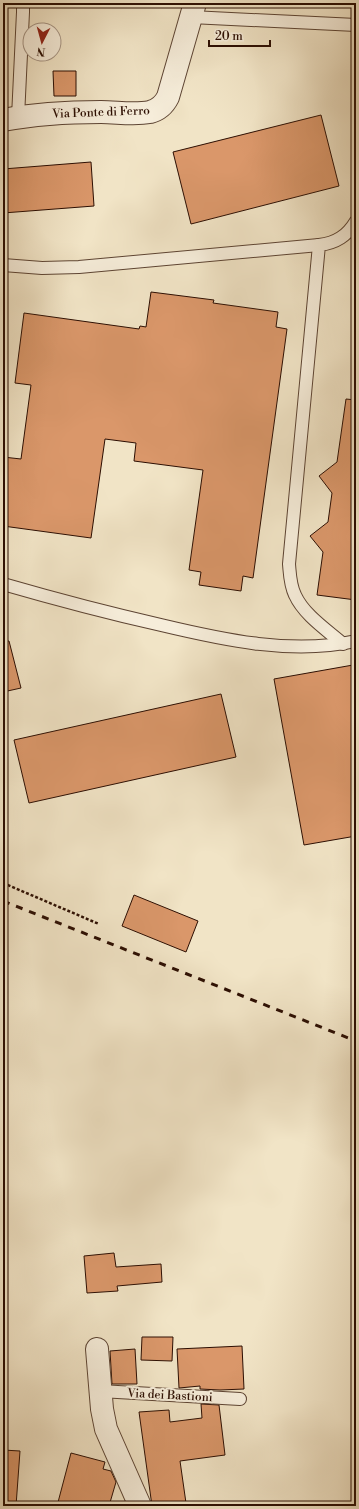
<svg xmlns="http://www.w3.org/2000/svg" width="359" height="1509" viewBox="0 0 359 1509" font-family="'Libre Bodoni',serif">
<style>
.building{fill:#da976a;stroke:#2c0e02}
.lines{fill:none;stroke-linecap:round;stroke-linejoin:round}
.service-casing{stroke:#5d4433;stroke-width:14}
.minor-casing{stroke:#5d4433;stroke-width:24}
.path{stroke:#2c0e02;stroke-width:2.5;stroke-dasharray:3 2;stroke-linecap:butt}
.service{stroke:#f6edda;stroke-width:12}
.minor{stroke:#f6edda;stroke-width:22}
.rail{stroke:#2c0e02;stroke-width:3;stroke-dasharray:7 7;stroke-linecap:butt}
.labels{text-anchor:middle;stroke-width:4;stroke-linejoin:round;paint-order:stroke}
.street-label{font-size:12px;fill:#2c0e02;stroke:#f6edda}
</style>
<rect width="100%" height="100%" fill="#f1e4c6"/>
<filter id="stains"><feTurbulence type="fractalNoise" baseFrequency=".005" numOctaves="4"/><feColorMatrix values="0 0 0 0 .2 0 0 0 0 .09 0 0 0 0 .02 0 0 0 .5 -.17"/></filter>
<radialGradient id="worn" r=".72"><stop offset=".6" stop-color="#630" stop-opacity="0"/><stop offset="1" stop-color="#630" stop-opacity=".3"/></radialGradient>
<!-- building -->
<g class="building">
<polygon points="53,71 76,71 76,96 54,96"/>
<polygon points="321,115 339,186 191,224 173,152"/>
<polygon points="91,162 94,206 3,213 3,169"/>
<polygon points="151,292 214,300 213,303 278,312 276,327 287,329 253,578 243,576 241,591 199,585 201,572 189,570 203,470 134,461 136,443 105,439 91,538 3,526 3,457 21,459 31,385 15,383 24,313 139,329 140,326 146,327"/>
<polygon points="346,399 356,400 356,600 317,595 323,552 310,536 328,522 332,493 319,476 337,462"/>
<polygon points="3,641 9,641 21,688 3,692"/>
<polygon points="353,665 356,683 356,836 304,845 274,679"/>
<polygon points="221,694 236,757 29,803 14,740"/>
<polygon points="134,895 198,921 186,952 122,926"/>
<polygon points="114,1253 116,1267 161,1264 162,1282 117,1286 118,1291 87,1293 84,1256"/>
<polygon points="142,1337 173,1337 172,1361 141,1360"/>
<polygon points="242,1346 244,1389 220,1390 200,1389 200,1386 179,1388 177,1349"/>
<polygon points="135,1349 137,1384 112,1384 110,1351"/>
<polygon points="201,1404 219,1405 225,1455 180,1461 186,1503 152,1506 139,1412 169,1410 170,1422 202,1418"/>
<polygon points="3,1450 20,1451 16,1506 3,1506"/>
<polygon points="71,1453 105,1462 103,1469 111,1471 116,1482 109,1506 57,1506"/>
</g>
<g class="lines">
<!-- service casing -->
<g class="service-casing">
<g id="service">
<polyline points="191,17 356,25"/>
<polyline points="18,117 23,12 23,3"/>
<polyline points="3,265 42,268 79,267 319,245"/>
<path d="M3,584c52,15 105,29 158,41 63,15 131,30 195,16"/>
<path d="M343,644c-16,-14 -39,-29 -48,-49 -5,-10 -5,-20 -6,-31l30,-319c17,-2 28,-9 37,-24"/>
<polyline points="100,1391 240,1399"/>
</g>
</g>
<!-- minor casing -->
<g class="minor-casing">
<g id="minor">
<path d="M3,120c32,-6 65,-8 98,-8 16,0 33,3 49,0 8,-2 14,-7 18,-15l27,-94"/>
<polyline points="97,1349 102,1409 106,1429 140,1506"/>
</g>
</g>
<!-- path -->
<polyline class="path" points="3,883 99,924"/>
<!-- service -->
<use href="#service" class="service"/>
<!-- minor -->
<use href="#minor" class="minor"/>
<!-- rail -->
<polyline class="rail" points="3,901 356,1041"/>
</g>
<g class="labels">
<!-- street labels -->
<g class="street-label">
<text transform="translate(101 112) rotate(-2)" y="4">Via Ponte di Ferro</text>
<text transform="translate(170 1395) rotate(3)" y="4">Via dei Bastioni</text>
</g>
</g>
<!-- margin -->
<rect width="359" height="1509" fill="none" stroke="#f1e4c6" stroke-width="16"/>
<rect x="4" y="4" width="351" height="1501" fill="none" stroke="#2c0e02" stroke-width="2"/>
<rect x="8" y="8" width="343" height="1493" fill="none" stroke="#2c0e02"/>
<!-- north arrow -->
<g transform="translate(42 42) rotate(186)"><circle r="19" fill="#f6edda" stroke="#a59484"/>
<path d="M0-3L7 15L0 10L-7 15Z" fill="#8f2418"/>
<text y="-6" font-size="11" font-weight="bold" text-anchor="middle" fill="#2c0e02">N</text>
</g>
<!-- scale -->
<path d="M209 40v6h61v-6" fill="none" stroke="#2c0e02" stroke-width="2"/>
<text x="215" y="40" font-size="12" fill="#2c0e02" stroke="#f6edda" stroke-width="3" paint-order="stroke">20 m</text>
<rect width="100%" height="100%" filter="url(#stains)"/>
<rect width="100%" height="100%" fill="url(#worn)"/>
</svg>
